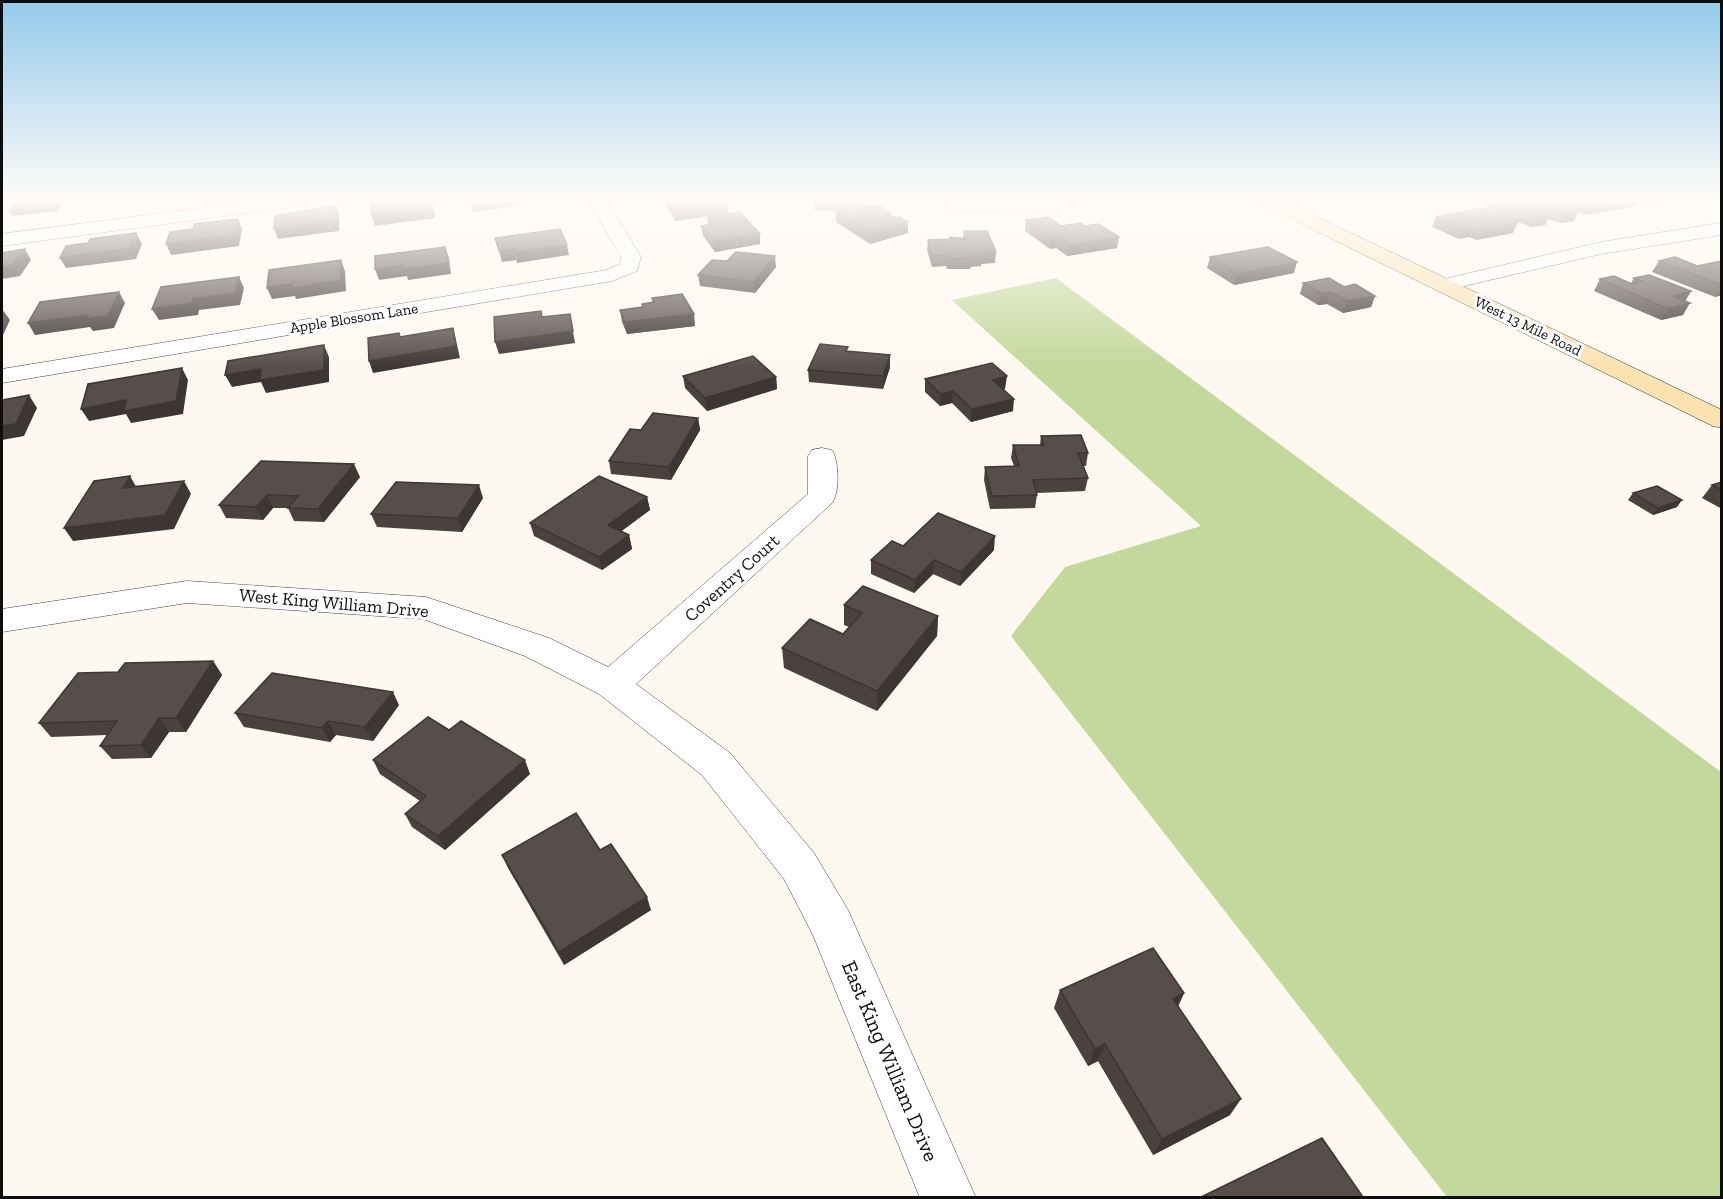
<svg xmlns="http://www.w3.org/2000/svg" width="1723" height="1199" viewBox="0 0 1723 1199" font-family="'Zilla Slab',serif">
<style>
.forest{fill:#c3d89b}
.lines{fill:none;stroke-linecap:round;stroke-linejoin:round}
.street-casing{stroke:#414141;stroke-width:1}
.secondary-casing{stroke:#303030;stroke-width:1}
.street{fill:#fff;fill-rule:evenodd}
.secondary{fill:#fbe2af;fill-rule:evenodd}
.wall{fill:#4b4240}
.shaded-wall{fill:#3d3634}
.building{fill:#574d4b;stroke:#3d3634;stroke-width:1.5}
.labels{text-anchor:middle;stroke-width:6;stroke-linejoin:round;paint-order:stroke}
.far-street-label{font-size:15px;fill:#0e0e0e;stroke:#fff}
.street-label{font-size:18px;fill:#0e0e0e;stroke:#fff}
.near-street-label{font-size:21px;fill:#0e0e0e;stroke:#fff}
</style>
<rect width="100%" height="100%" fill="#fef9f0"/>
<!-- forest -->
<polygon class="forest" points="1056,278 1721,772 1721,1197 1447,1197 1011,636 1065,567 1201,526 952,300"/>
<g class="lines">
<!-- street casing -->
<g class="street-casing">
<g id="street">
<polygon points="255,201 308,201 299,206 2,246 2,234"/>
<polygon points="589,201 607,201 641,257 637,271 612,281 2,383 2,369 607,270 620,264 621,257"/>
<polygon points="954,201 1080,201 1077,205 1039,212 957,211 951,210 948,206"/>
<polygon points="1722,223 1722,235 1601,254 1443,291 1436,289 1433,285 1436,281 1601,242"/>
<path d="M822,448l10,2c7,11 8,42 0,53l-196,181 94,69 84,100 34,57 128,288h-56l-107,-263 -29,-56 -82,-104 -103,-81 -74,-38 -102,-37 -236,-16 -185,29v-23l185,-28 239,16 123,41 59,29 200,-173v-38l4,-6z"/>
</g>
</g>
<!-- secondary casing -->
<g class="secondary-casing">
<polygon id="secondary" points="1260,201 1284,201 1722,410 1722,428 1713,426 1263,205"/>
</g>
<!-- street -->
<use href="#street" class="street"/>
<!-- secondary -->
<use href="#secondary" class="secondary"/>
</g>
<!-- wall -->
<g class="wall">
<polygon points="663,201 726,201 728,213 675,221"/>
<polygon points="814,201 866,201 866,205 869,207 891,213 891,216 895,218 908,222 908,233 870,244 836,222 836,212 840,211 814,210"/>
<polygon points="1490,201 1555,201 1558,202 1558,201 1664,201 1644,204 1638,202 1636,206 1585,215 1578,212 1574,221 1560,223 1548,219 1545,225 1531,227 1487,209"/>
<polygon points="707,217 760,244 715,252 703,236 701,226 708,225"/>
<polygon points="1436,217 1513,233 1476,240 1469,237 1459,239 1432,227"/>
<polygon points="1026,220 1061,226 1117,248 1067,256 1056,248 1050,249 1025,231"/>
<polygon points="964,231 996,252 995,263 981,264 981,266 971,267 970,269 947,269 946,266 932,267 927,250 928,240 950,239 950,237 963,238"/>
<polygon points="1210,257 1294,273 1234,285 1207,268"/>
<polygon points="1659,261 1697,266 1722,261 1722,295 1715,297 1652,272"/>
<polygon points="776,267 755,293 700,286 698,275"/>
<polygon points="1634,278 1691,291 1685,301 1683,315 1661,320 1594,291 1600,279 1631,283"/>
<polygon points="1303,283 1344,287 1375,296 1371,307 1343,313 1327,304 1318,305 1300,294"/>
<polygon points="652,298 695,326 627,334 622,322 620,310 642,307 642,304 653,303"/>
<polygon points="848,351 890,367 883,389 809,382 808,370"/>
<polygon points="683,376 776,377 777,389 707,411 685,388"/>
<polygon points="925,379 1005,389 1003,389 1013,411 971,422 952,403 940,406 925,392"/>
<polygon points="698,418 700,430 671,480 611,474 609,461"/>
<polygon points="1041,436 1088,453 1086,466 1083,466 1088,478 1085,491 1037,493 1037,495 1035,508 990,509 984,480 985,467 1014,466 1011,458 1013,445 1040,445"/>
<polygon points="261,461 360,477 324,522 294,521 288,508 273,508 263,520 226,518 219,505"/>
<polygon points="1722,482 1722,509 1702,498 1712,485"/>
<polygon points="1633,493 1677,507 1653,515 1628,500"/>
<polygon points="647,497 650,510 621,531 629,535 632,549 602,570 534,536 530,523"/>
<polygon points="483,498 462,532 377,527 371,514"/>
<polygon points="903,546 994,550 960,586 933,574 914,593 871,574 871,560"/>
<polygon points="844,605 938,616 937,636 877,711 784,668 782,648 843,634 849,627 844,625"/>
<polygon points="213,661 222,675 186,732 169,732 151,758 112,759 100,746 107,735 51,737 39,723 118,672"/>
<polygon points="399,705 373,741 336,735 330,742 244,727 235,713"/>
<polygon points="449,730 530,774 445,850 412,827 405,814 420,801 380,774 373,760"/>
<polygon points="600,850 651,910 564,965 508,868 502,855"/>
<polygon points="1060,990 1184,993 1178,1006 1230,1115 1153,1155 1098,1061 1088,1066 1054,1008"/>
</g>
<!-- shaded-wall -->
<g class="shaded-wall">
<polygon points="57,201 63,201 58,211 12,216 9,211"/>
<polygon points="432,201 435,218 375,226 372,216"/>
<polygon points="470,201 519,201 520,205 473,212"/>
<polygon points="1610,201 1639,201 1636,206 1585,215 1590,205"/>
<polygon points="1646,201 1664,201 1644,204"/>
<polygon points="727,203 728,213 675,221 674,210"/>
<polygon points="336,206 339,216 339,231 278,239 274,229"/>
<polygon points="1550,207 1546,215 1550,214 1545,225 1531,227 1538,210"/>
<polygon points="1579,210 1574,221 1560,223 1565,213"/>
<polygon points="238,219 242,229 239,246 171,255 166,244"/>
<polygon points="908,222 908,233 870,244 870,233"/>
<polygon points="1518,222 1513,233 1476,240 1481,230"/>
<polygon points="1474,227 1469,237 1459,239 1464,229"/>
<polygon points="136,233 142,244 136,259 66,268 60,258"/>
<polygon points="760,234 760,244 715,252 714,241"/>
<polygon points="1058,237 1056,248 1050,249 1051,238"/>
<polygon points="1119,237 1117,248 1067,256 1069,245"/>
<polygon points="567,245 569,255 517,263 514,252"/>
<polygon points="445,247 449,258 451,274 408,280 407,276 379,280 375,269"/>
<polygon points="25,249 31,260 20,276 2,279 2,267"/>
<polygon points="514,249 516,260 502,262 499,251"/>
<polygon points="775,256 776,267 755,293 754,282"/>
<polygon points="341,260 345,271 346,291 296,299 295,296 272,299 267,288 292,284"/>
<polygon points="1297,262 1294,273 1234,285 1237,274"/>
<polygon points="239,277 244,288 240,305 199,310 198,315 159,320 152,309 193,299"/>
<polygon points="1722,287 1722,295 1715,297"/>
<polygon points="1691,291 1684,303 1672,296"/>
<polygon points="119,292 125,303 114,328 93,331 90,327 35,335 28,323 88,315"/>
<polygon points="1331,292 1327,304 1318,305 1322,294"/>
<polygon points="1375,296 1371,307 1343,313 1347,301"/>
<polygon points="1690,303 1683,315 1661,320 1668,309"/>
<polygon points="2,309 10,320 2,337"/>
<polygon points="570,314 575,343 499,354 495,342"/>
<polygon points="694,314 695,326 627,334 625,322"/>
<polygon points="453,328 456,340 460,358 373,373 369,361"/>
<polygon points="324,345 329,357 329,382 266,393 261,382 232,387 225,375"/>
<polygon points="890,355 890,367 883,389 883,376"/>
<polygon points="182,368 188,380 183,414 131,423 126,414 89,421 81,409"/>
<polygon points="1007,376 1005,389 991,392 993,380"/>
<polygon points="776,377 777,389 707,411 705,398"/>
<polygon points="953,391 952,403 940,406 941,394"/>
<polygon points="29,395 37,408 24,436 2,440 2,426"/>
<polygon points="1014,399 1013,411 971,422 972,409"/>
<polygon points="698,418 700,430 671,480 669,467"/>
<polygon points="354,464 360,477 324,522 318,509"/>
<polygon points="130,476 138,490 123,488"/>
<polygon points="184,481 191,494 174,529 73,541 64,528"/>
<polygon points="479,485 483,498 462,532 458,518"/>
<polygon points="267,495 273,508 263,520 256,507"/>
<polygon points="647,497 650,510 611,539 608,525"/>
<polygon points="1682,500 1677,507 1653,515 1658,508"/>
<polygon points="629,535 632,549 602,570 599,557"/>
<polygon points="995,536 994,550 960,586 961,572"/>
<polygon points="934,560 933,574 914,593 915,580"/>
<polygon points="938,616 937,636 877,711 877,691"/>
<polygon points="213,661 222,675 186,732 176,718"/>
<polygon points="393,692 399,705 373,741 365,727"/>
<polygon points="159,718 169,732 151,758 141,745"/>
<polygon points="328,721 336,735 330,742 322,728"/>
<polygon points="525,760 530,774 445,850 438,836"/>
<polygon points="647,897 651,910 564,965 559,952"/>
<polygon points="1184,993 1176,1011 1173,999"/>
<polygon points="1105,1044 1098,1061 1088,1066 1095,1049"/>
<polygon points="1241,1099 1230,1115 1153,1155 1162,1139"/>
</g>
<!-- building -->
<g class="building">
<polygon points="16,201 57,201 55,206 9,211"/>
<polygon points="386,201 431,201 432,208 372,216 371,204 386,202"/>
<polygon points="668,201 726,201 727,203 674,210"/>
<polygon points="1496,201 1555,201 1579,210 1565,213 1550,207 1538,210 1550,214 1535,217"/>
<polygon points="1580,201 1610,201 1590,205"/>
<polygon points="866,205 869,207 878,205 891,213 887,214 895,218 899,217 908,222 870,233 836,212"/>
<polygon points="336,206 336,221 274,229 275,216"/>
<polygon points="1482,208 1518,222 1481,230 1474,227 1464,229 1436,217"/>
<polygon points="740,212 760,234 714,241 701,226 713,224 707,217"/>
<polygon points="1048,217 1061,226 1081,223 1085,226 1098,224 1119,237 1069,245 1058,237 1051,238 1026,220"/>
<polygon points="238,219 235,235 166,244 170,232 193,229 194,224"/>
<polygon points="560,229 567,245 514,252 514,249 499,251 495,238"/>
<polygon points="964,231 987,231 996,252 981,253 981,256 970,256 971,258 948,259 947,255 932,256 928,240 950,239 950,237 966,239"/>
<polygon points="136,233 130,248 60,258 66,246 88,243 90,239"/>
<polygon points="445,247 448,263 405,269 404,265 375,269 375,256"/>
<polygon points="1268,247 1297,262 1237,274 1210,257"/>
<polygon points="25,249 13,265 2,267 2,253"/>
<polygon points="736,252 775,256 754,282 698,275 712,260 727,261"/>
<polygon points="1675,257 1697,266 1722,261 1722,285 1659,261"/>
<polygon points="341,260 341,280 292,288 292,284 267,288 269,270"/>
<polygon points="1649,275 1691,291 1672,296 1690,303 1668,309 1600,279 1614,276 1632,284 1642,281 1634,278"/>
<polygon points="239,277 235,293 193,299 192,303 152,309 161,287"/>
<polygon points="1329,278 1344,287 1355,284 1375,296 1347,301 1331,292 1322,294 1303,283"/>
<polygon points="119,292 108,316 86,319 88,315 28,323 40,302"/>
<polygon points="682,294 694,314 625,322 620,310 643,307 642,304 654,302 652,298"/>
<polygon points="541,311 542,317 570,314 573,331 495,342 494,317"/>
<polygon points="453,328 456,346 369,361 368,338 399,333 400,337"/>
<polygon points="820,344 848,347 846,351 890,355 883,376 808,370"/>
<polygon points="324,345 324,370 260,380 261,369 225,375 228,361"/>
<polygon points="753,356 776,377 705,398 683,376"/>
<polygon points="992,363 1007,376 993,380 1014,399 972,409 953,391 941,394 925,379"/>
<polygon points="182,368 176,401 124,411 126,400 81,409 88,384"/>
<polygon points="29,395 16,424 2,426 2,400"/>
<polygon points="653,413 698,418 669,467 609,461 630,429 641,430"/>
<polygon points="1081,435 1088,453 1078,453 1088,478 1033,480 1037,495 992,496 985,467 1019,466 1013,445 1044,445 1041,436"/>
<polygon points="261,461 354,464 318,509 288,508 298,496 267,495 256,507 219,505"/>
<polygon points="130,476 123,488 184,481 165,515 64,528 94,481"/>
<polygon points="599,476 647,497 608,525 629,535 599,557 530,523"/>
<polygon points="396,482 479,485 458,518 371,514"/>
<polygon points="1722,482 1722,490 1712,485"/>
<polygon points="1657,486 1682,500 1658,508 1633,493"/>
<polygon points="938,513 995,536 961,572 934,560 915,580 871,560 892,541 903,546"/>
<polygon points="863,586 938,616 877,691 782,648 810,619 843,634 862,613 844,605"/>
<polygon points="213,661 176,718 159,718 141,745 100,746 117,721 39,723 78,673 118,672 125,663"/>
<polygon points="272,673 393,692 365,727 328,721 322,728 235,713"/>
<polygon points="428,717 449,730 461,721 525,760 438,836 405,814 426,796 373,760"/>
<polygon points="576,813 600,850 611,844 647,897 559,952 502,855"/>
<polygon points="1153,948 1184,993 1173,999 1241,1099 1162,1139 1105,1044 1095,1049 1060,990"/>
<polygon points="1322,1138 1363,1197 1205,1197 1203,1196"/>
</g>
<!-- sky -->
<linearGradient id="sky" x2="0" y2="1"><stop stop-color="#94caec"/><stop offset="0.54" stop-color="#fffcf8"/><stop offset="1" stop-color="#fffcf8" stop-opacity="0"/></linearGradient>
<rect width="1723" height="369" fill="url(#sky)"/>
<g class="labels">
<!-- far-street labels -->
<g class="far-street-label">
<text transform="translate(354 318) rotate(-9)" y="5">Apple Blossom Lane</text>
<text transform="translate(1528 326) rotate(26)" y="5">West 13 Mile Road</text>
</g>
<!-- street labels -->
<g class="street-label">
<text transform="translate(732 578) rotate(-42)" y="6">Coventry Court</text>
<text transform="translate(334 603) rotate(5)" y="6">West King William Drive</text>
</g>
<!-- near-street labels -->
<g class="near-street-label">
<text transform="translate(890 1061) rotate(67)" y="7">East King William Drive</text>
</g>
</g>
<!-- border -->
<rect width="1723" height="1199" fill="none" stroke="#0e0e0e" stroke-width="6"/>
</svg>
